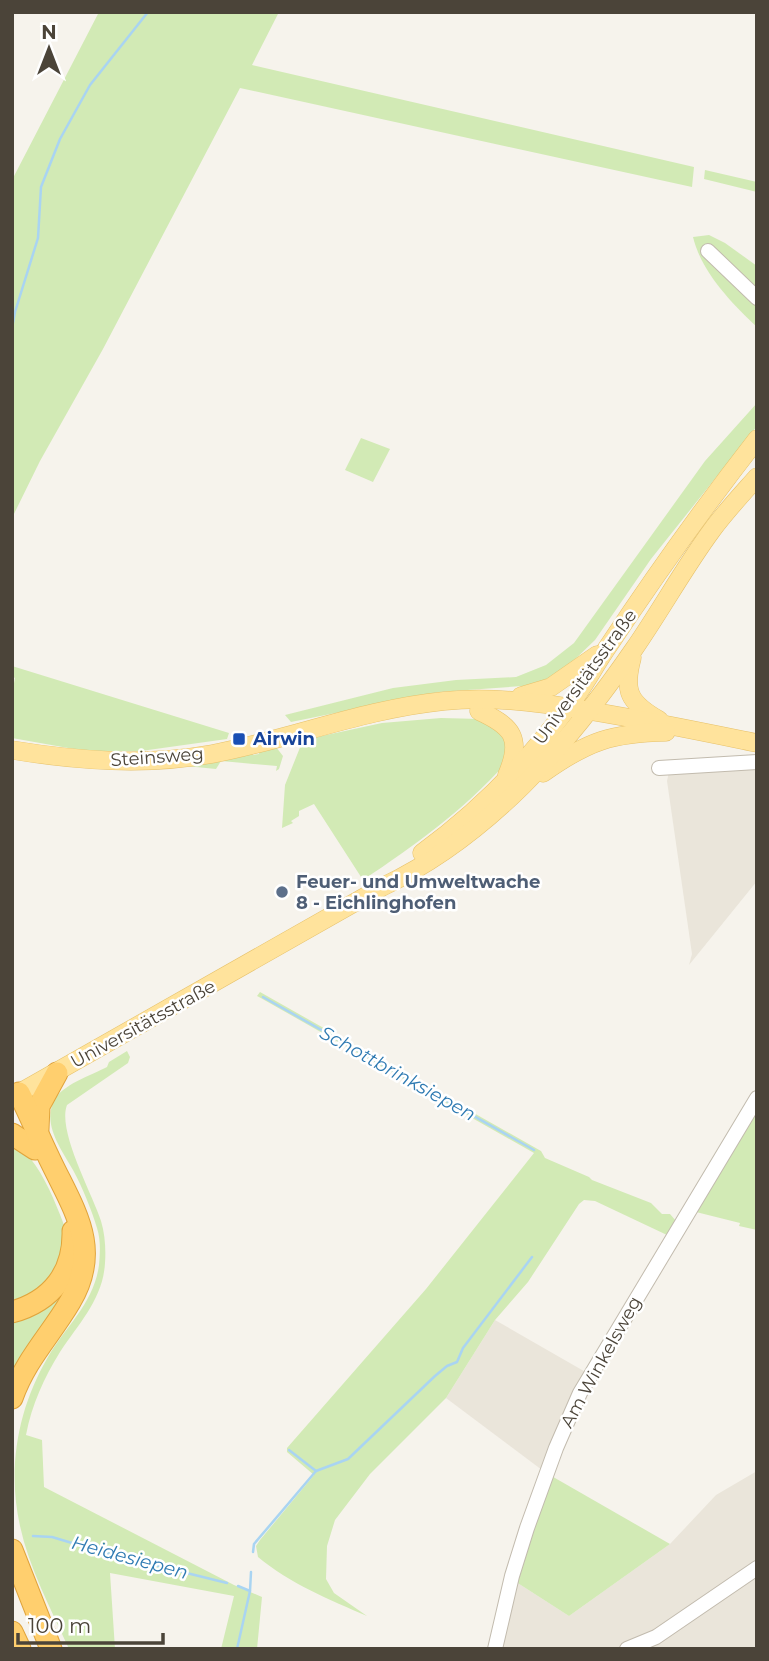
<svg xmlns="http://www.w3.org/2000/svg" width="769" height="1661" viewBox="0 0 769 1661" font-family="Montserrat,sans-serif">
<style>
.residential{fill:#eae5da}
.green{fill:#d2eab5}
.lines{fill:none;stroke-linecap:round;stroke-linejoin:round}
.stream{stroke:#a9d4f2;stroke-width:2.5}
.minor-casing{stroke:#c2bbae;stroke-width:16}
.major-casing{stroke:#e6c16a;stroke-width:19}
.highway-casing{stroke:#e0a43c;stroke-width:23}
.minor{stroke:#fff;stroke-width:14}
.major{stroke:#ffe39c;stroke-width:18}
.highway{stroke:#ffcf6e;stroke-width:21}
.transit-dot{fill:#1a4fb4;stroke:#fff;stroke-width:2.5}
.service-dot{fill:#5c6f8a;stroke:#fff;stroke-width:2.5}
.labels{text-anchor:middle;stroke-width:5;stroke-linejoin:round;paint-order:stroke}
.street-label{font-size:18px;fill:#4b4439;stroke:#fff}
.transit-label{font-size:18px;font-weight:bold;fill:#164399;stroke:#fff;text-anchor:start}
.service-label{font-size:18px;font-weight:bold;fill:#4e5e75;stroke:#fff;text-anchor:start}
.water-label{font-size:19px;font-style:italic;fill:#2e7ab2;stroke:#fff}
</style>
<rect width="100%" height="100%" fill="#f6f3ec"/>
<!-- residential -->
<g class="residential">
<polygon points="757,770 757,881 689,965 692,954 667,781 669,772"/>
<polygon points="495,1320 589,1374 542,1470 446,1398"/>
<polygon points="757,1471 757,1649 498,1649 513,1580 569,1616 670,1544 716,1495"/>
</g>
<!-- green -->
<g class="green">
<polygon points="99,12 279,12 252,65 694,167 692,187 240,88 103,349 40,461 12,518 12,180"/>
<polygon points="705,170 757,182 757,192 704,179"/>
<path d="M709,235l16,8 32,23v61c-26,-24 -56,-56 -64,-90z"/>
<polygon points="757,403 757,426 651,559 595,640 567,667 536,685 439,692 291,722 285,715 393,688 456,680 516,677 546,665 574,643 705,461"/>
<polygon points="361,438 390,449 373,482 345,470"/>
<polygon points="12,666 229,733 227,739 141,751 85,751 12,738 12,694 15,678 12,676"/>
<path d="M441,718l40,1 25,18 -1,27c-41,46 -91,82 -142,116l-49,-76 -15,7v5l-8,5 2,2 -11,5 3,-43 18,-45 79,-17z"/>
<polygon points="276,747 283,756 279,769 276,771 277,766 221,761 216,769 186,766 252,753 253,755 259,754 259,751"/>
<path d="M260,992l281,159 4,7 44,19 3,3 59,23 11,11h8l6,7 -9,14 -72,-34 -11,-1 -5,4 -51,78 -33,38 -49,78 -76,76 -35,46 -8,26 -1,33 8,14 33,23c-37,-16 -78,-33 -109,-59l-2,-11 4,-6 54,-65 -27,-23v-4l139,-159 108,-136 -275,-156 -2,-1z"/>
<path d="M127,1051l3,6 -2,6 -61,42c-10,26 25,88 34,116 4,13 5,29 4,42 -2,36 -26,60 -45,89 -16,26 -28,52 -34,83l16,5 2,47 190,98 28,12 -5,52h-36l13,-53 -124,-23 5,76h-46c-18,-40 -40,-81 -49,-123 -13,-58 -2,-118 28,-169 18,-31 46,-54 51,-92 1,-12 2,-24 -2,-37 -5,-17 -15,-42 -24,-58 -11,-20 -31,-45 -19,-69 7,-16 38,-26 53,-34l2,-5z"/>
<polygon points="757,1104 757,1230 739,1226 740,1223 692,1211"/>
<path d="M12,1142c36,22 51,86 68,124l-68,123z"/>
<polygon points="548,1474 670,1544 569,1616 513,1580"/>
</g>
<g class="lines">
<!-- stream -->
<g class="stream">
<polyline points="12,328 15,312 38,238 41,187 60,139 90,85 148,12"/>
<polyline points="12,334 12,353"/>
<polyline points="263,997 534,1150"/>
<polyline points="289,1450 316,1471"/>
<polyline points="33,1536 52,1537 102,1552 227,1583"/>
<polyline points="253,1552 254,1544 316,1471 348,1459 435,1376 447,1366 457,1362 463,1348 532,1257"/>
<polyline points="238,1586 250,1591"/>
<polyline points="237,1649 250,1591 251,1572"/>
</g>
<!-- minor casing -->
<g class="minor-casing">
<g id="minor">
<polyline points="708,251 757,298"/>
<polyline points="659,768 757,762"/>
<polyline points="495,1649 512,1576 527,1528 556,1448 580,1393 757,1098"/>
<polyline points="627,1649 656,1637 757,1568"/>
</g>
</g>
<!-- major casing -->
<g class="major-casing">
<g id="major">
<path d="M632,658c-9,33 -3,45 27,62"/>
<polyline points="521,696 551,687 597,655"/>
<path d="M479,711c33,15 44,27 28,64"/>
<path d="M12,750c67,11 134,16 200,4 79,-15 152,-45 232,-53 51,-5 101,2 152,11 54,9 107,20 161,31"/>
<path d="M543,773c45,-32 69,-40 123,-41"/>
<path d="M422,853c55,-40 106,-92 147,-147 14,-18 25,-39 38,-58 47,-71 97,-141 150,-209"/>
<path d="M12,1097l370,-210c106,-50 186,-142 252,-238 27,-39 50,-81 78,-119 14,-19 30,-36 45,-53"/>
</g>
</g>
<!-- highway casing -->
<g class="highway-casing">
<g id="highway">
<polyline points="38,1129 39,1106 57,1073"/>
<polyline points="12,1134 35,1149"/>
<path d="M12,1312c40,-11 62,-40 61,-81"/>
<path d="M12,1398c14,-39 38,-62 58,-96 31,-52 6,-89 -17,-136 -12,-24 -22,-49 -34,-73"/>
<polyline points="12,1550 51,1649"/>
<polyline points="12,1632 20,1649"/>
</g>
</g>
<!-- minor -->
<use href="#minor" class="minor"/>
<!-- major -->
<use href="#major" class="major"/>
<!-- highway -->
<use href="#highway" class="highway"/>
</g>
<!-- markers -->
<rect class="transit-dot" x="232" y="732" width="14" height="14" rx="3.5"/>
<circle class="service-dot" cx="282" cy="892" r="7"/>
<g class="labels">
<!-- street labels -->
<g class="street-label">
<text transform="translate(585 677) rotate(-54)" y="6">Universitätsstraße</text>
<text transform="translate(157 757) rotate(-4)" y="6">Steinsweg</text>
<text transform="translate(143 1024) rotate(-29)" y="6">Universitätsstraße</text>
<text transform="translate(601 1362) rotate(-61)" y="6">Am Winkelsweg</text>
</g>
<!-- transit labels -->
<g class="transit-label">
<text x="253" y="745">Airwin</text>
</g>
<!-- service labels -->
<g class="service-label">
<text x="296" y="888">Feuer- und Umweltwache<tspan x="296" dy="21">8 - Eichlinghofen</tspan></text>
</g>
<!-- water labels -->
<g class="water-label">
<text transform="translate(398 1073) rotate(29)" y="7">Schottbrinksiepen</text>
<text transform="translate(130 1557) rotate(15)" y="7">Heidesiepen</text>
</g>
</g>
<!-- border -->
<rect width="769" height="1661" fill="none" stroke="#4b4439" stroke-width="28"/>
<!-- north arrow -->
<g transform="translate(49 49)" stroke="#ffffff" stroke-width="5" paint-order="stroke">
<path d="M0-5L12 26L0 18L-12 26Z" fill="#4b4439"/>
<text y="-10" font-size="19" font-weight="bold" text-anchor="middle" fill="#4b4439">N</text>
</g>
<!-- scale -->
<path d="M18 1633v10h145v-10" fill="none" stroke="#4b4439" stroke-width="3.5"/>
<text x="28" y="1633" font-size="21" fill="#4b4439" stroke="#ffffff" stroke-width="5" paint-order="stroke">100 m</text>
</svg>
